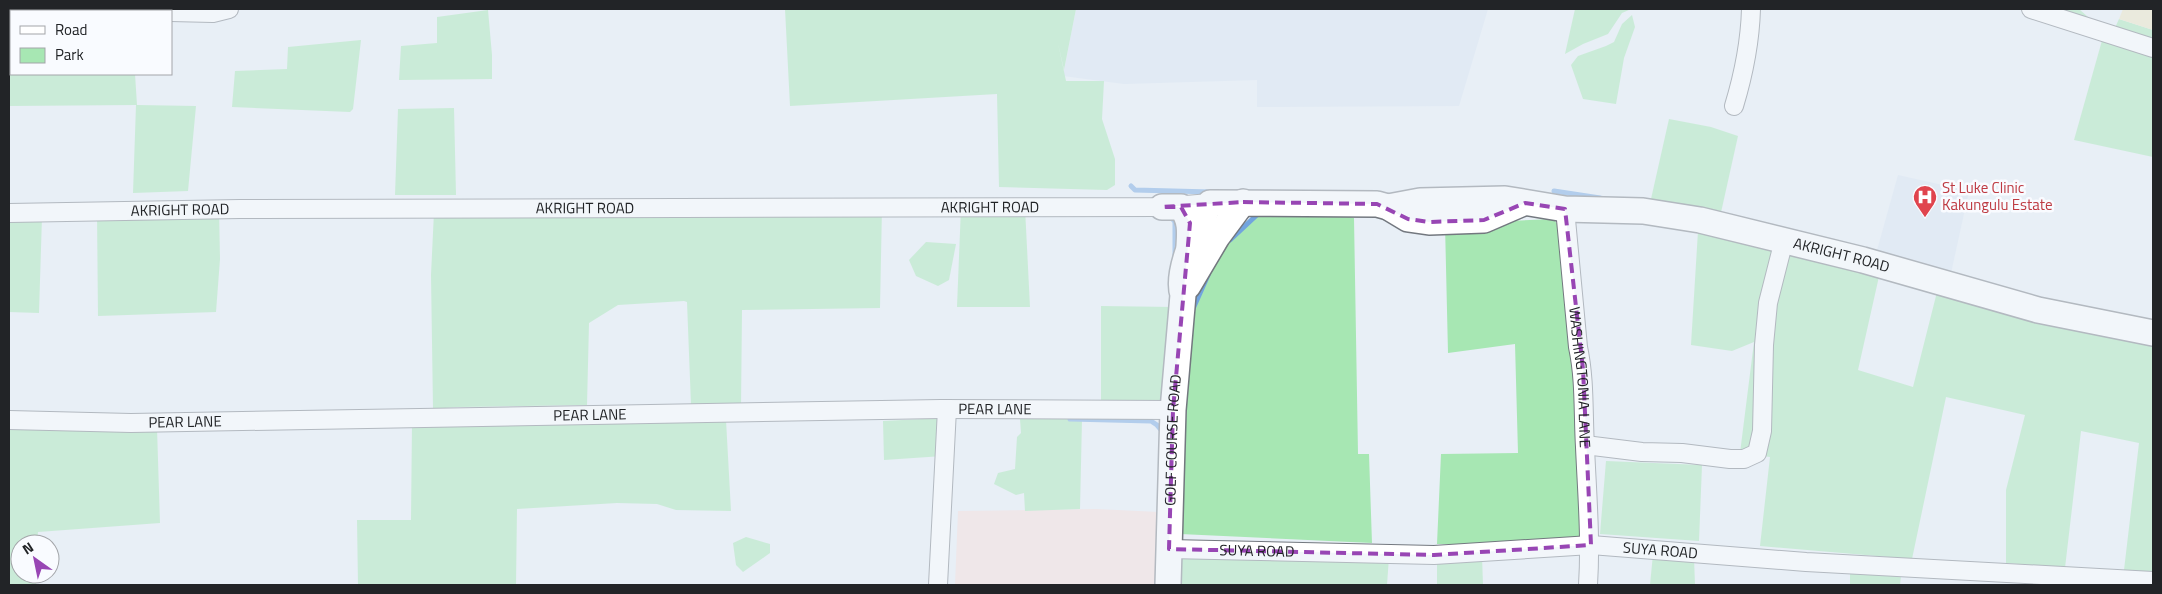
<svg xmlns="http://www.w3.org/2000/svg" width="2162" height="594" viewBox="0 0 2162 594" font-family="'Titillium Web',sans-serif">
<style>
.commercial{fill:#f8ddd9}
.built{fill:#d9e4f1}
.green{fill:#a7e7b3}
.sand{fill:#eee4bf}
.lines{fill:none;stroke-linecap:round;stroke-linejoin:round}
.stream{stroke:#71a4df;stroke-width:5}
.street-casing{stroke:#73787f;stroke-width:20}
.secondary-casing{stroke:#73787f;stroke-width:28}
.street{stroke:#fff;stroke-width:18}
.secondary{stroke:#fff;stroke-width:25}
.marked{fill:none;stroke:#9846b4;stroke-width:4;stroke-dasharray:10 6;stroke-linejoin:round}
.labels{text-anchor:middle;stroke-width:5;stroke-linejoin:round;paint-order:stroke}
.health-label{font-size:15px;fill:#be3a42;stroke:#f9fbff;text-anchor:start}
.street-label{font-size:15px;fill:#222427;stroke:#f9fbff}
</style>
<rect width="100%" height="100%" fill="#e8eff6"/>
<!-- commercial -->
<polygon class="commercial" points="1096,509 1159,512 1159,585 955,585 958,511"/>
<!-- built -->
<g class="built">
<polygon points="1076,9 1488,9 1459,106 1257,107 1257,80 1124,84 1063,76"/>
<polygon points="1898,175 1969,191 1951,273 1876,254"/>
</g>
<!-- green -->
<g class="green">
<polygon points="33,9 87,11 20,11"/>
<polygon points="785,9 1076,9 1064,70 1058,43 1066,81 1104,81 1102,119 1115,159 1115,185 1107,190 999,187 997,94 790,106"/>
<polygon points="1575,9 1631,9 1622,13 1608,34 1583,44 1565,54"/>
<polygon points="2049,9 2079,9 2097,25"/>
<polygon points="488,10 492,55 492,79 399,80 401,46 437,43 437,17"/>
<polygon points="1632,15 1635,27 1624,58 1616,104 1583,99 1571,65 1578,56 1606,46 1614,42 1622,24"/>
<polygon points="11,17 11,74 135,74 137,105 196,106 188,191 133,193 136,105 9,106 9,19"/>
<polygon points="2119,19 2153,30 2153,42 2114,30"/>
<polygon points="2103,37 2153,51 2153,157 2074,140"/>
<polygon points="361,40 353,109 350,112 232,107 235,71 287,69 288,47"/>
<polygon points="454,108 456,195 395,195 398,109"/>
<polygon points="1669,119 1711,127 1738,136 1720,217 1651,199"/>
<polygon points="882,207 880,308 742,310 741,407 691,405 687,302 684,301 618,305 589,323 587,405 458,407 433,409 431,275 434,212"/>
<polygon points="961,207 1025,208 1030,307 957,307"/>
<polygon points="219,209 220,259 216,312 98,316 97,213"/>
<polygon points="1260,211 1327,212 1354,218 1358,454 1369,454 1372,543 1180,534 1192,309 1220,250 1246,222"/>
<polygon points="9,215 42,216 39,313 9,312"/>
<polygon points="1553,219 1560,227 1571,336 1585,541 1516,545 1437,544 1441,454 1518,453 1515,344 1448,353 1445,224"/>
<polygon points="1698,231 1880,272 1858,370 1913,387 1938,288 2153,337 2153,574 2124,570 2139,443 2081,431 2065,568 2006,563 2006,490 2025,415 1946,397 1912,559 1760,546 1770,457 1740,453 1754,342 1732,351 1691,345"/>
<polygon points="926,242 956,244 949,280 938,286 916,276 909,260"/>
<polygon points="1101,306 1174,307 1164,402 1101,403"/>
<polygon points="943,418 943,456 884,460 883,421"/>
<polygon points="1020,419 1082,419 1080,509 1025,511 1024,493 1016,495 994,484 998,473 1015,469 1017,437 1021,433"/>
<polygon points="532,420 634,424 726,420 731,511 676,510 657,504 617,503 517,509 516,585 358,585 357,520 411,520 412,423"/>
<polygon points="9,427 157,428 160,523 38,532 37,544 20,544 20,574 37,574 36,585 9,585"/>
<polygon points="1606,461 1702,465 1699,541 1600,534"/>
<polygon points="746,537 770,544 770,553 743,572 736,565 733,543"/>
<polygon points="1188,554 1389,557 1387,585 1179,585 1180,560"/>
<polygon points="1653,554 1694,558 1695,585 1650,585"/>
<polygon points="1482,556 1483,585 1437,585 1437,558"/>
<polygon points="1850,570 1901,576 1900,585 1850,585"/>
</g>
<!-- sand -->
<polygon class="sand" points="2123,9 2153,9 2153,30 2119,19"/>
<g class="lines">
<!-- stream -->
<g class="stream">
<polyline points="1131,186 1135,190 1211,192"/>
<polyline points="1554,191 1600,198"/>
<polyline points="1170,216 1175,222 1175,255"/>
<polyline points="1230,240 1260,212"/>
<polyline points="1192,311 1208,275"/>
<polyline points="1070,419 1151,421 1157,425 1163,432"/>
</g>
<!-- street casing -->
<g class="street-casing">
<g id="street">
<polyline points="2031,9 2153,48"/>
<polyline points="9,12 11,12"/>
<polyline points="171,12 213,13 229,9"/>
<path d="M1734,106c10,-33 16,-63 17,-97"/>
<path id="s1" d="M1565,209l13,138c7,33 5,66 7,100 2,46 6,92 3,138"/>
<path id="s2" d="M9,213l231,-4 922,-2 48,-4"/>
<path id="s3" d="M9,420l122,3 810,-14 232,1"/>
<polyline points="1585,445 1642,452 1682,453 1730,459 1744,459 1757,453 1762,431 1764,345 1768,303 1784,240"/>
<path id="s4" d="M1169,549l265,6 157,-10 215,17 347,19"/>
<polyline points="938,585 947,409"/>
</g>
</g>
<!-- secondary casing -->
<g class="secondary-casing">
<g id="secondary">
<path d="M1162,207h19c10,13 9,24 8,39"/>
<path id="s5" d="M1388,207l32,-6 85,-2 60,10 78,2 57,9 163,40 175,50 115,23"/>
<polyline points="1188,286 1217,237 1243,202"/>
<path id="s6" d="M1168,585l5,-175 10,-115c-8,-24 16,-71 27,-92l167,1 11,3 20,12 21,3 55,-2 37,-16"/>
</g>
</g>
<!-- street -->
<use href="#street" class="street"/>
<!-- secondary -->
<use href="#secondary" class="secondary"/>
</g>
<!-- marked area -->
<path d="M0 0H2162V594H0ZM1243,202l134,2 31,15 21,3 55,-2 41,-17 40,6 18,160 8,176 -157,10 -265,-6 4,-139 17,-187 -9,-16h-19z" fill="#e8eff6" fill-opacity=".55" fill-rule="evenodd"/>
<path class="marked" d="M1243,202l134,2 31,15 21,3 55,-2 41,-17 40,6 18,160 8,176 -157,10 -265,-6 4,-139 17,-187 -9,-16h-19z"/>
<!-- icons -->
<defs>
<g id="hospital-pin" transform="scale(1.25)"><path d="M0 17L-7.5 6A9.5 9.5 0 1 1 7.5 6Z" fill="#e0444e" stroke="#f9fbff"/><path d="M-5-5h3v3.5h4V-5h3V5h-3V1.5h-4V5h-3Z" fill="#fff"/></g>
</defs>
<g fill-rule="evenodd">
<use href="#hospital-pin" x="1925" y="197"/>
</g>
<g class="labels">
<!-- health labels -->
<g class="health-label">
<text x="1942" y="193">St Luke Clinic<tspan x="1942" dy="17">Kakungulu Estate</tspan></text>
</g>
<!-- street labels -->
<g class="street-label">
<text dy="5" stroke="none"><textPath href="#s2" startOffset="981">AKRIGHT ROAD</textPath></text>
<text dy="5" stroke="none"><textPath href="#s2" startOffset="576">AKRIGHT ROAD</textPath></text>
<text dy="5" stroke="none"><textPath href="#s2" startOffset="171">AKRIGHT ROAD</textPath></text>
<text dy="5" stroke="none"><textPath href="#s5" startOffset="460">AKRIGHT ROAD</textPath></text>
<text dy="5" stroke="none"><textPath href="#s1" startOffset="169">WASHINGTONIA LANE</textPath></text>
<text dy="5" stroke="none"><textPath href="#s3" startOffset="986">PEAR LANE</textPath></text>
<text dy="5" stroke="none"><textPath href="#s3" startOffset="581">PEAR LANE</textPath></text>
<text dy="5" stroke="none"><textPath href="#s3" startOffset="176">PEAR LANE</textPath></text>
<text dy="5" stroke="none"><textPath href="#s6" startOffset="145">GOLF COURSE ROAD</textPath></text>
<text dy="5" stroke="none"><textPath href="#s4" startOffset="88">SUYA ROAD</textPath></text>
<text dy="5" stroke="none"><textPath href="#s4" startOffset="492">SUYA ROAD</textPath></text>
</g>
</g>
<!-- border -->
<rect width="2162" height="594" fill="none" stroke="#222427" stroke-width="20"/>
<!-- legend -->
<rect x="10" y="10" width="162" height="65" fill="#f9fbff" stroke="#a3a5a9"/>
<rect x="20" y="26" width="25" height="8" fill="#ffffff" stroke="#a3a5a9"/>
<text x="55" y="35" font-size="15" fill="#222427">Road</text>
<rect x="20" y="48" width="25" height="15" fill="#a7e7b3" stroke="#a3a5a9"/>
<text x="55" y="60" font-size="15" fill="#222427">Park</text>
<!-- north arrow -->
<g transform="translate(35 559) rotate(327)"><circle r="24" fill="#f9fbff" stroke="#a3a5a9"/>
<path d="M0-4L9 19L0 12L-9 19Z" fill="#9846b4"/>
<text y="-8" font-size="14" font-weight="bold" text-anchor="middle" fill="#222427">N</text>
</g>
</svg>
